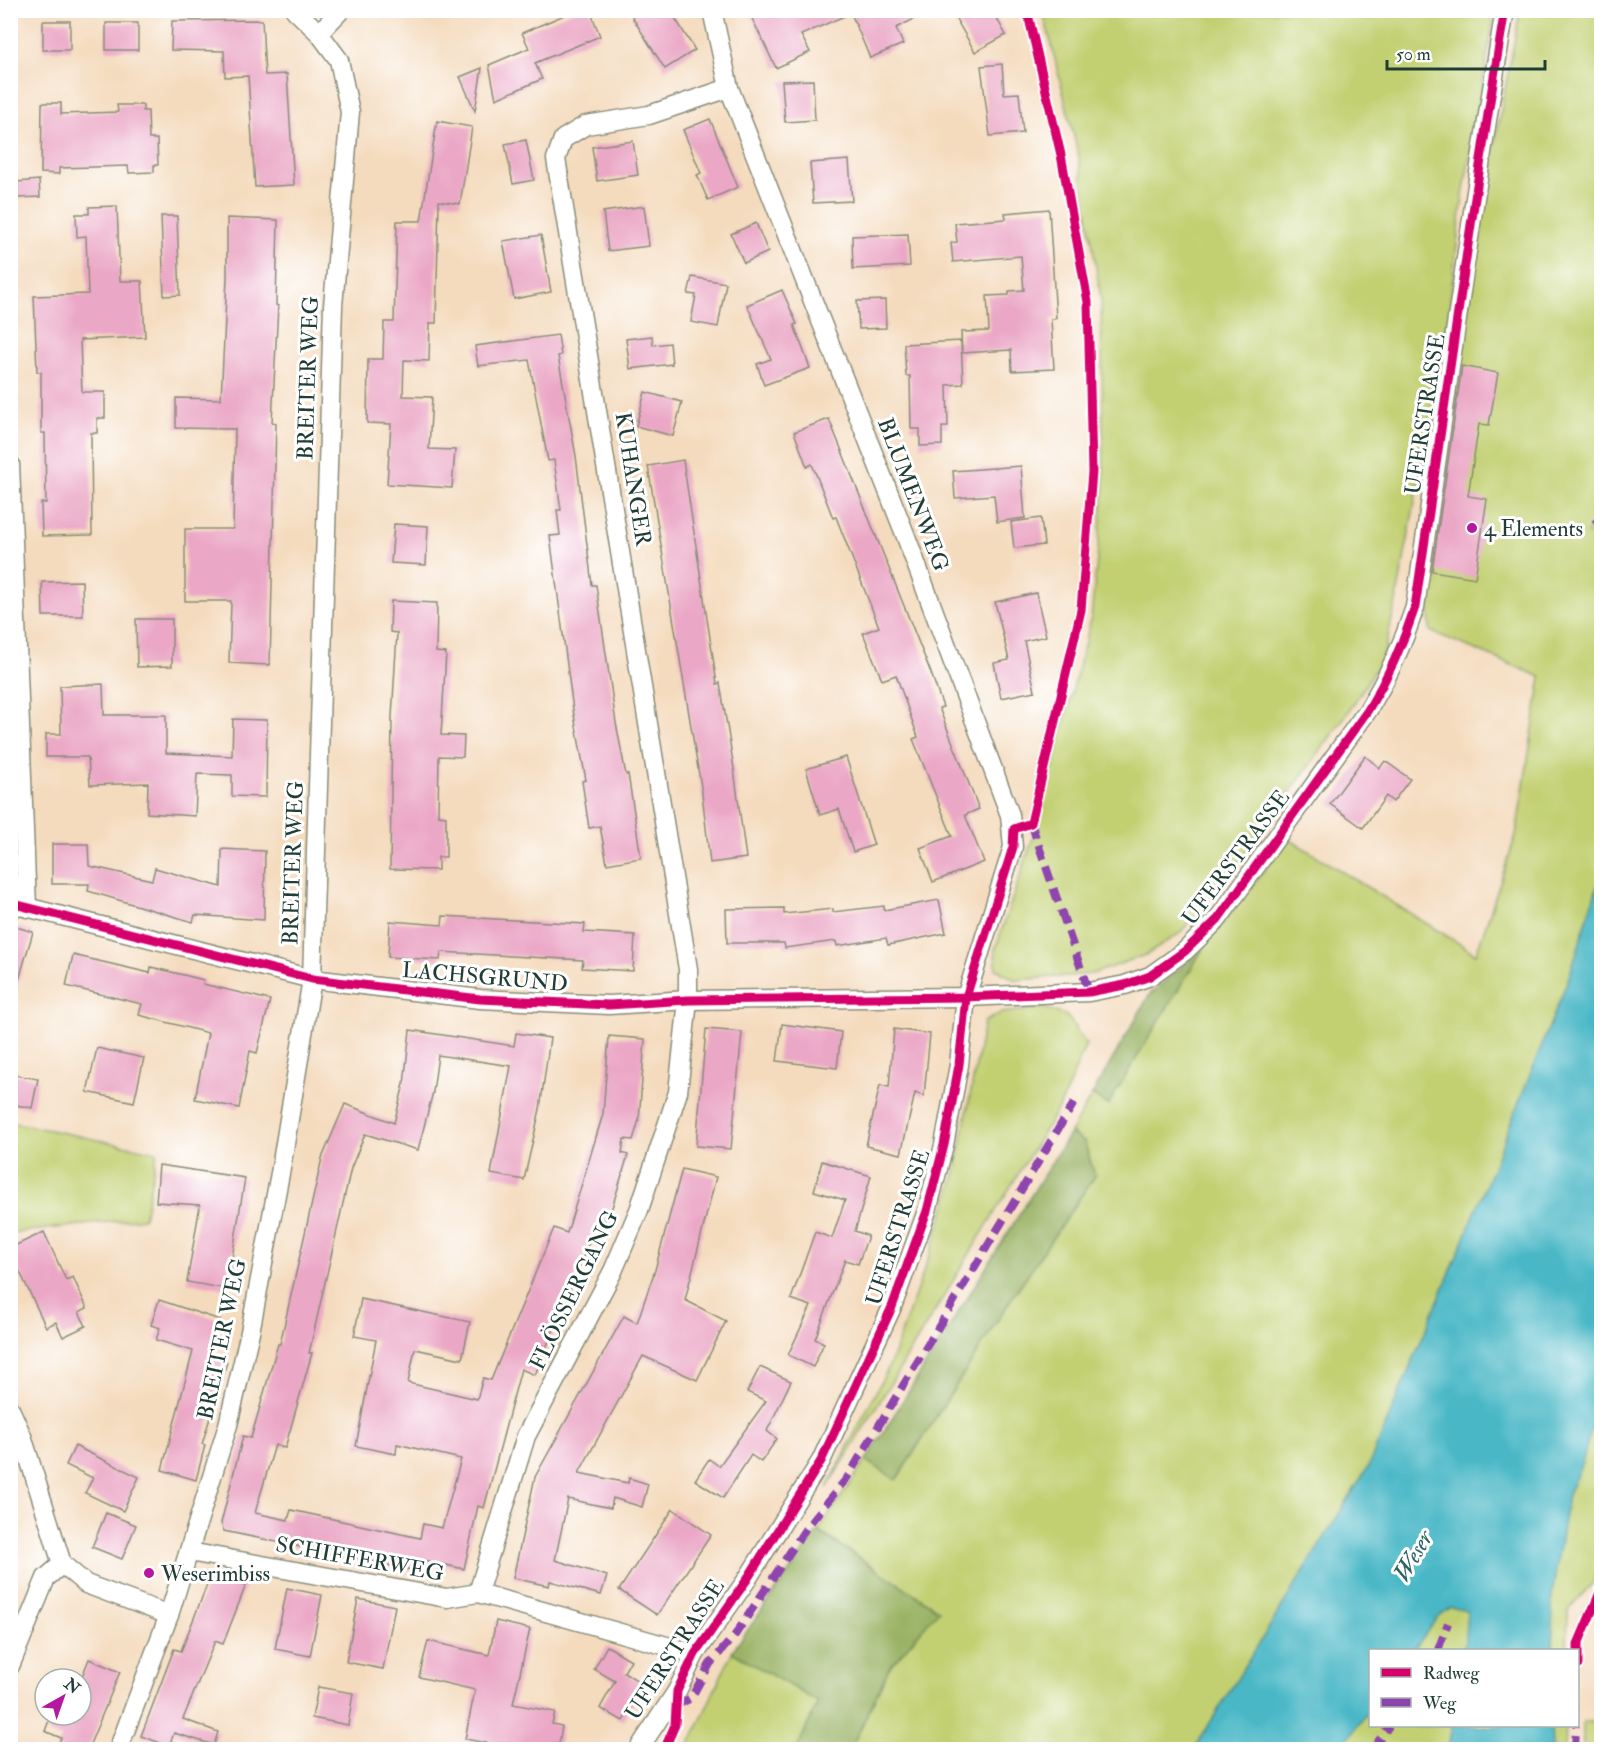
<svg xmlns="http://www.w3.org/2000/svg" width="1612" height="1760" viewBox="0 0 1612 1760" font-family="'IM FELL Double Pica',serif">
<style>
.green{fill:#c2d072;stroke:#708653;stroke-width:1.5}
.forest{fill:#99b264;stroke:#5c784c;stroke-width:1.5}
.water{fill:#4ab7c6;stroke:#347a7d;stroke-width:1.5}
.building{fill:#eba8c6}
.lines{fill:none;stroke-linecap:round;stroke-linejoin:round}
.street-casing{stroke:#8a8c79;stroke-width:21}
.street{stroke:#fff;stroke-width:18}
.quiet{stroke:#8e44ad;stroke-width:8;stroke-dasharray:15 8;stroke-linecap:butt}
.cycleway-casing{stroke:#fff;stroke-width:13}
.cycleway{stroke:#d6006c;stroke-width:9}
.poi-dot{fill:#b5179e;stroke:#fff;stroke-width:2}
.labels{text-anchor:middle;stroke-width:6;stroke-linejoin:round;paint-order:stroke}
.street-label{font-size:22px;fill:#1f3d34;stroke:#fff}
.poi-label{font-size:22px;fill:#1f3d34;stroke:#fff;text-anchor:start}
.water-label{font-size:24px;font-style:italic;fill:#2c6260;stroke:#fff}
</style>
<rect width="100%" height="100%" fill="#fff"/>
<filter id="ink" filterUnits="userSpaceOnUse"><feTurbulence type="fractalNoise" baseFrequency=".0167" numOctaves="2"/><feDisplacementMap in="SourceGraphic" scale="12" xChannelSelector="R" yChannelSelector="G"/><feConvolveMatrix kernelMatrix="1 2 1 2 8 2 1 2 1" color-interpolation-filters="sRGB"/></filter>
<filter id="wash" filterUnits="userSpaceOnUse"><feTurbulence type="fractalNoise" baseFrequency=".008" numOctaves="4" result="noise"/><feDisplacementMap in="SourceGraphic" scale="24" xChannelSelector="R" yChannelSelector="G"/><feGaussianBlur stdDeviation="1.35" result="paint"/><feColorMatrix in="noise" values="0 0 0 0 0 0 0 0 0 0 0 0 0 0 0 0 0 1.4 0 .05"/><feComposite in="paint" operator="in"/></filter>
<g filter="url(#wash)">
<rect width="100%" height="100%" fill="#f4dbbe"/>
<!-- green -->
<g class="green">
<polygon points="1043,11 1495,11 1463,195 1445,342 1396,602 1383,657 1349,711 1226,880 1179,934 1148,954 1092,974 1016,980 996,969 995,950 1040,817 1091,619 1104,489 1101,299 1078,153"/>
<polygon points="1520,11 1601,11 1602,522 1594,524 1587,534 1602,535 1601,875 1569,977 1470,1225 1368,1467 1194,1749 851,1749 889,1668 938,1610 818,1531 866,1460 897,1479 1013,1296 1095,1176 1084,1141 1070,1133 1092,1095 1108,1104 1204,947 1289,839 1476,954 1516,835 1541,677 1430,631 1426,566 1485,194"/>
<polygon points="1044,1008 1067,1016 1086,1044 1062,1102 827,1488 891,1362 932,1248 955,1175 984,1022 1001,1013"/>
<polygon points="11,1122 157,1152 144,1218 11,1233"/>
<polygon points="1601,1391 1601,1564 1592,1584 1568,1611 1567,1650 1553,1650 1552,1595 1568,1495 1583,1460"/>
<polygon points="1451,1607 1467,1611 1464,1650 1414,1650 1438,1616"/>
<polygon points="732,1652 818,1702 797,1749 687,1750"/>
<polygon points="1370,1709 1370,1726 1452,1726 1448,1749 1340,1749"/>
<rect x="1583" y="1722" width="18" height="27"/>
<polygon points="1551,1726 1565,1726 1564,1749 1552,1749"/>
</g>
<!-- forest -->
<g class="forest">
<polygon points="1204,947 1108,1105 1092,1095 1150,994"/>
<polygon points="1070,1133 1084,1141 1095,1176 1013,1296 896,1480 866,1460"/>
<polygon points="818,1531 939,1610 889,1668 851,1749 797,1749 818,1702 732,1652"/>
</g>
<!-- water -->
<g class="water">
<polygon points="1601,875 1601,1391 1583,1460 1568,1495 1552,1595 1553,1650 1464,1650 1467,1611 1451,1607 1438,1616 1414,1650 1370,1650 1370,1709 1340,1749 1194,1749 1368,1467 1470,1225 1569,977"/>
<polygon points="1452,1726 1551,1726 1552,1749 1448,1749"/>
</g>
<g id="blocks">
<!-- building -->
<g class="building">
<polygon points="576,10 590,10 600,36 535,63 542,79 496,99 489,65 529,48 522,33"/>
<polygon points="642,10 670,10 695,50 665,69 632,17"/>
<polygon points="748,10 932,10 896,28 903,44 870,58 851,13 801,35 810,52 776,68"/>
<polygon points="951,10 992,10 1006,35 975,52"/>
<polygon points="262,20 265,75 287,74 294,185 255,187 248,76 225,77 224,51 171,50 172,21"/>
<rect x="43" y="21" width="27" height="29"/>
<rect x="106" y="23" width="32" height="27"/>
<polygon points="1002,64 1004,94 1019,93 1023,133 990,136 981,66"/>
<polygon points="482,68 475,111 460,77"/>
<polygon points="813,80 815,120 785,122 782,81"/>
<polygon points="42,103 61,103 61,114 118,112 117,105 143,105 143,111 148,111 149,139 157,139 158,165 154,165 154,172 129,173 128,166 59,168 59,174 41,173"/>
<polygon points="710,119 738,187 708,200 697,175 701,173 683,130"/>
<polygon points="437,121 472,127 460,204 439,201 436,323 430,323 429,361 404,360 403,396 432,397 429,449 455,450 452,488 387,484 391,424 367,423 368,359 383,359 384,322 394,322 397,221 421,221"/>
<polygon points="526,140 534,180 513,184 505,144"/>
<polygon points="633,141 638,175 597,181 592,147"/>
<polygon points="849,160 852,201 813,203 810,163"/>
<polygon points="39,180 40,197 18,198 17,182"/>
<polygon points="117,206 120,281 142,281 145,337 80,340 82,392 105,392 105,418 97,418 97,433 91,433 92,535 42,536 41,503 46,503 45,433 41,433 41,372 37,372 34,296 88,294 86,236 77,237 76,214 89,214 89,207"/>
<polygon points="644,206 649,246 608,251 603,212"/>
<polygon points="1049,209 1056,318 1051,319 1054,369 1012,371 1011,350 962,353 961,332 989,331 987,296 1009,295 1009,291 1024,290 1021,256 953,262 951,243 957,242 955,223 1006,219 1005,213"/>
<polygon points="161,216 177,216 180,295 164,296"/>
<polygon points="227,218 278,220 276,305 278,306 272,422 276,423 270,665 229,663 231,601 185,601 185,529 233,529 235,429 176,428 176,398 221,399 227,278"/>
<polygon points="756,223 768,252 744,263 731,234"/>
<polygon points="908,234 910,266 853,269 852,236"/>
<polygon points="541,235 551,292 514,299 503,241"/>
<polygon points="692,277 726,283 718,327 691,322 696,295 688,294"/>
<polygon points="782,290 797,324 794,325 810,368 764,385 757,364 771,359 747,305"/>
<polygon points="885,300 886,328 859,329 857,301"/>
<polygon points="558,335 561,355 558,356 576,456 592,585 596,585 616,723 626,775 628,774 641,858 607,864 600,826 589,828 582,781 586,780 573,710 550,536 560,535 557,510 561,510 554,460 548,461 529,360 478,366 475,346"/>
<polygon points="652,336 653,345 670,343 672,364 630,369 626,339"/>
<polygon points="961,341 963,384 947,385 948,427 942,427 942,445 920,446 920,429 911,429 910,376 906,376 904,344"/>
<polygon points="1462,366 1498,373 1489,425 1479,424 1468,496 1487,499 1475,578 1432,571"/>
<polygon points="645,392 682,402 673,436 636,426"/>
<polygon points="829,419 931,673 943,707 939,708 979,809 965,815 984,862 933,882 920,848 952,836 913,739 918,737 896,675 882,680 863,633 879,627 836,517 833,518 812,464 807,467 794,432"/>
<polygon points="683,460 717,684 720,683 733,762 746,858 710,863 702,793 648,466"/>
<polygon points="1021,466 1025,518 997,522 994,495 955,498 953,471"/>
<polygon points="1041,518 1044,545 1014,548 1011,522"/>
<polygon points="394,524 428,526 426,565 391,563"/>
<polygon points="82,581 83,616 43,616 42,582"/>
<polygon points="1036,593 1046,636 1024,641 1035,691 1001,698 994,663 1009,660 995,602"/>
<polygon points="391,601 437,603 436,652 446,653 441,735 464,736 463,757 439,756 438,815 446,816 446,857 438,857 438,870 390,869 392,717 397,633 390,632"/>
<polygon points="136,619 172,619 172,666 137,667"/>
<polygon points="103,684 104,715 166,715 166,753 232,756 233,719 267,720 266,797 232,796 232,775 197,774 195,816 147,813 148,783 90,785 88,757 46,757 46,734 61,734 60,686"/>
<polygon points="1365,756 1380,768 1385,761 1410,779 1393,802 1386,796 1363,828 1330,804"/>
<polygon points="846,757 874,845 853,852 839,809 820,815 806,769"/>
<polygon points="52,844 88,844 89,866 152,880 155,868 221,887 222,849 265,851 264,920 195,915 193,922 88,891 89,884 52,884"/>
<polygon points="939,900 946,933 888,945 886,938 837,946 836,941 785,948 784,943 727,943 726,909 784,908 784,914 833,909 833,912 884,906 884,910"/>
<polygon points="443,916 585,924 584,932 635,935 633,971 582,968 583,960 441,952 440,960 388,957 390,921 442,925"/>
<polygon points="10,925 33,932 15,993 10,992"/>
<polygon points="73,955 150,973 151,967 204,980 203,984 270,1000 257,1053 250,1051 239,1108 195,1099 208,1033 139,1015 142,1004 66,986"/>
<polygon points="782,1024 841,1032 837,1068 777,1061"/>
<polygon points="706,1029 742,1032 731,1149 696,1146"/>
<polygon points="894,1029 930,1034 924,1096 915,1093 901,1154 866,1146 880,1085 889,1087"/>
<polygon points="410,1030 514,1046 516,1033 550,1038 540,1109 524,1180 491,1174 511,1066 438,1055 433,1092 418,1150 365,1134 351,1168 309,1353 312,1353 285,1448 275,1445 255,1513 288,1520 291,1510 420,1538 423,1524 442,1528 461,1459 397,1444 396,1454 356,1446 376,1340 354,1336 361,1299 470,1322 462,1359 415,1349 408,1383 477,1399 483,1378 491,1380 554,1228 567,1233 603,1114 609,1036 645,1039 639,1120 633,1140 624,1139 622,1153 628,1155 608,1221 599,1218 535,1375 521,1369 484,1508 478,1506 464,1569 418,1559 416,1571 224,1531 221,1523 243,1436 251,1438 278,1344 280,1344 322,1158 345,1104 394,1123 404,1084"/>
<polygon points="97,1048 144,1058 134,1102 87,1092"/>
<polygon points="10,1074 38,1079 32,1108 10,1104"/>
<polygon points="822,1161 871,1176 855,1231 868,1236 858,1264 845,1260 815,1339 824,1343 813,1367 788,1355 811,1306 791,1299 815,1232 832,1238 845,1200 814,1191"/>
<polygon points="159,1165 245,1178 227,1289 187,1282 200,1205 156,1202"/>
<polygon points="682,1169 716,1177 685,1300 726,1321 697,1380 643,1356 579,1473 628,1483 629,1478 648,1484 642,1507 613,1498 611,1508 568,1499 555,1560 607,1576 601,1595 550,1581 549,1586 513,1578 535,1477 624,1316 637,1323 655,1270"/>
<polygon points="44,1232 66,1280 73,1277 87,1308 79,1312 86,1326 63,1337 56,1322 46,1327 10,1251 10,1248"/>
<polygon points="159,1300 220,1320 208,1356 227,1362 202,1444 205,1445 196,1480 162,1470 193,1351 156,1340 160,1328 151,1325"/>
<polygon points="760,1367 791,1381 767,1431 777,1439 761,1462 751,1455 723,1498 695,1480 709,1459 719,1466 766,1401 747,1392"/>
<polygon points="75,1446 139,1477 123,1511 85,1493 93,1478 66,1465"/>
<polygon points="673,1509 711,1535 657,1615 619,1590"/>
<polygon points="106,1513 136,1525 122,1559 92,1547"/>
<polygon points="212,1572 246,1585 223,1644 215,1641 183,1719 218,1732 214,1745 174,1733 169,1746 141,1736 174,1649 181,1651"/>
<polygon points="287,1588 322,1595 310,1656 275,1649"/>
<polygon points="358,1599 395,1606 383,1669 346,1662"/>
<polygon points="496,1621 530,1629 513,1704 555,1712 552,1724 562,1726 559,1744 552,1743 551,1749 517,1749 465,1739 475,1690 419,1677 428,1641 489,1655"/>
<polygon points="607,1646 631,1660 624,1672 644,1685 623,1721 600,1708 615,1681 594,1669"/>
<polygon points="89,1659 120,1672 88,1749 56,1749 61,1738 45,1731 51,1715 81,1715 81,1679"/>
<polygon points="318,1687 353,1693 348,1725 312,1718"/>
</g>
</g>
</g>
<g filter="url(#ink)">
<use href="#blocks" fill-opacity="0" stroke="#8a8c79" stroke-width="1.5"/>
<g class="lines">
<!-- street casing -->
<g class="street-casing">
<g id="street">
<polyline points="319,33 341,10"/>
<polyline points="10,464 27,908"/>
<path d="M10,903l302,76 168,20 129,6 79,-5 278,-3 123,-5 36,-7 25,-9 35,-25 33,-32 150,-209c21,-34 35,-66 47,-103 30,-199 56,-398 90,-597"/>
<polyline points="10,1409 22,1436 62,1564 86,1584 169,1615"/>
<polyline points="189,1552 447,1598 478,1593 695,1654"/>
<polyline points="478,1593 526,1436 613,1271 639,1210 678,1092 688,1000 688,969 556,159 563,139 586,125 649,115 729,88"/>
<polyline points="10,1666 46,1578 62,1564"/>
<polyline points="118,1750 169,1615 228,1425 250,1332 281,1168 312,979 333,306 350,112 339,60 319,33 295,10"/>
<polyline points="638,1750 677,1691 695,1654 746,1581 821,1461 892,1307 927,1211 944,1145 959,1065 966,997 1013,847 1010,815 905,534 729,88 712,10"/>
</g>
</g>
<!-- street -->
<use href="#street" class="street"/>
<!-- quiet -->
<g class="quiet">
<polyline points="1594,524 1602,518"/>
<polyline points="1031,823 1089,992"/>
<polyline points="1438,1650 1448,1623"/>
<polyline points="676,1706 691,1698 710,1664 735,1635 806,1528 847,1478 1074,1103"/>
<polyline points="1372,1750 1389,1726"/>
<polyline points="1575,1750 1576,1726"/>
</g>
<!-- cycleway casing -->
<g class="cycleway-casing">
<g id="cycleway">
<path d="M10,903l302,76 168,20 129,6 79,-5 278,-3 123,-5 36,-7 25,-9 35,-25 33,-32 150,-209c21,-34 35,-66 47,-103 30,-199 56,-398 90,-597"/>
<polyline points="1578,1665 1578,1644 1602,1588"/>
<polyline points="664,1750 675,1725 677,1691 695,1654 746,1581 821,1461 892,1307 927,1211 944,1145 959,1065 966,997 1013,847 1014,829 1031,823 1081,610 1092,472 1088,302 1061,155 1027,10"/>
</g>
</g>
<!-- cycleway -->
<use href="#cycleway" class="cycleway"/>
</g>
</g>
<!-- markers -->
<g class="poi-dot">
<circle cx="1472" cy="528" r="6"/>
<circle cx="149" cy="1573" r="6"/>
</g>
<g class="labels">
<!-- street labels -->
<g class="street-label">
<text transform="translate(307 378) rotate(-88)" y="8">BREITER WEG</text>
<text transform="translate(1424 414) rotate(-81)" y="8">UFERSTRASSE</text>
<text transform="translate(634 479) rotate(81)" y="8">KUHANGER</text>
<text transform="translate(914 494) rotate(69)" y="8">BLUMENWEG</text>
<text transform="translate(1235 857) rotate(-53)" y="8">UFERSTRASSE</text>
<text transform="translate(292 863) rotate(-88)" y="8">BREITER WEG</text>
<text transform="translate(485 976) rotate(5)" y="8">LACHSGRUND</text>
<text transform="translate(897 1227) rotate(-72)" y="8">UFERSTRASSE</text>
<text transform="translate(573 1290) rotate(-64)" y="8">FLÖSSERGANG</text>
<text transform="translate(221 1339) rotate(-78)" y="8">BREITER WEG</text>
<text transform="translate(360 1558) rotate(10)" y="8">SCHIFFERWEG</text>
<text transform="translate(674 1649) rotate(-57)" y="8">UFERSTRASSE</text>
</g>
<!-- poi labels -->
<g class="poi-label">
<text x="1484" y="536">4 Elements</text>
<text x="161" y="1581">Weserimbiss</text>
</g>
<!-- water labels -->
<g class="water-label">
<text transform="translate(1413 1556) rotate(-60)" y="8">Weser</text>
</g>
</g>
<!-- margin -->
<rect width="1612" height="1760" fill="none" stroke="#fff" stroke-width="36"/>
<!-- legend -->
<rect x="1369" y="1649" width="210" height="78" fill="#ffffff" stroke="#a5b1ae" stroke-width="1.5"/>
<rect x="1381" y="1668" width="30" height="9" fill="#d6006c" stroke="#a5b1ae" stroke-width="1.5"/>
<text x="1423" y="1679" font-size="18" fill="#1f3d34">Radweg</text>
<rect x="1381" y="1698" width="30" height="9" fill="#8e44ad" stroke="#a5b1ae" stroke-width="1.5"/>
<text x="1423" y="1709" font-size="18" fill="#1f3d34">Weg</text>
<!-- north arrow -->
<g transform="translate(63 1697) rotate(40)"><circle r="28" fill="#ffffff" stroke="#a5b1ae" stroke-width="1.5"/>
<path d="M0-4.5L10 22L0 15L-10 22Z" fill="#b5179e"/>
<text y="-9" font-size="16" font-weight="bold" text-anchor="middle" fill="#1f3d34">N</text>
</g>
<!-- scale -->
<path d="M1387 60v9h158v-9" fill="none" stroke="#1f3d34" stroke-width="3"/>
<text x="1396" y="60" font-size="18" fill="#1f3d34" stroke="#ffffff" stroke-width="4.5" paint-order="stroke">50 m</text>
</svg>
